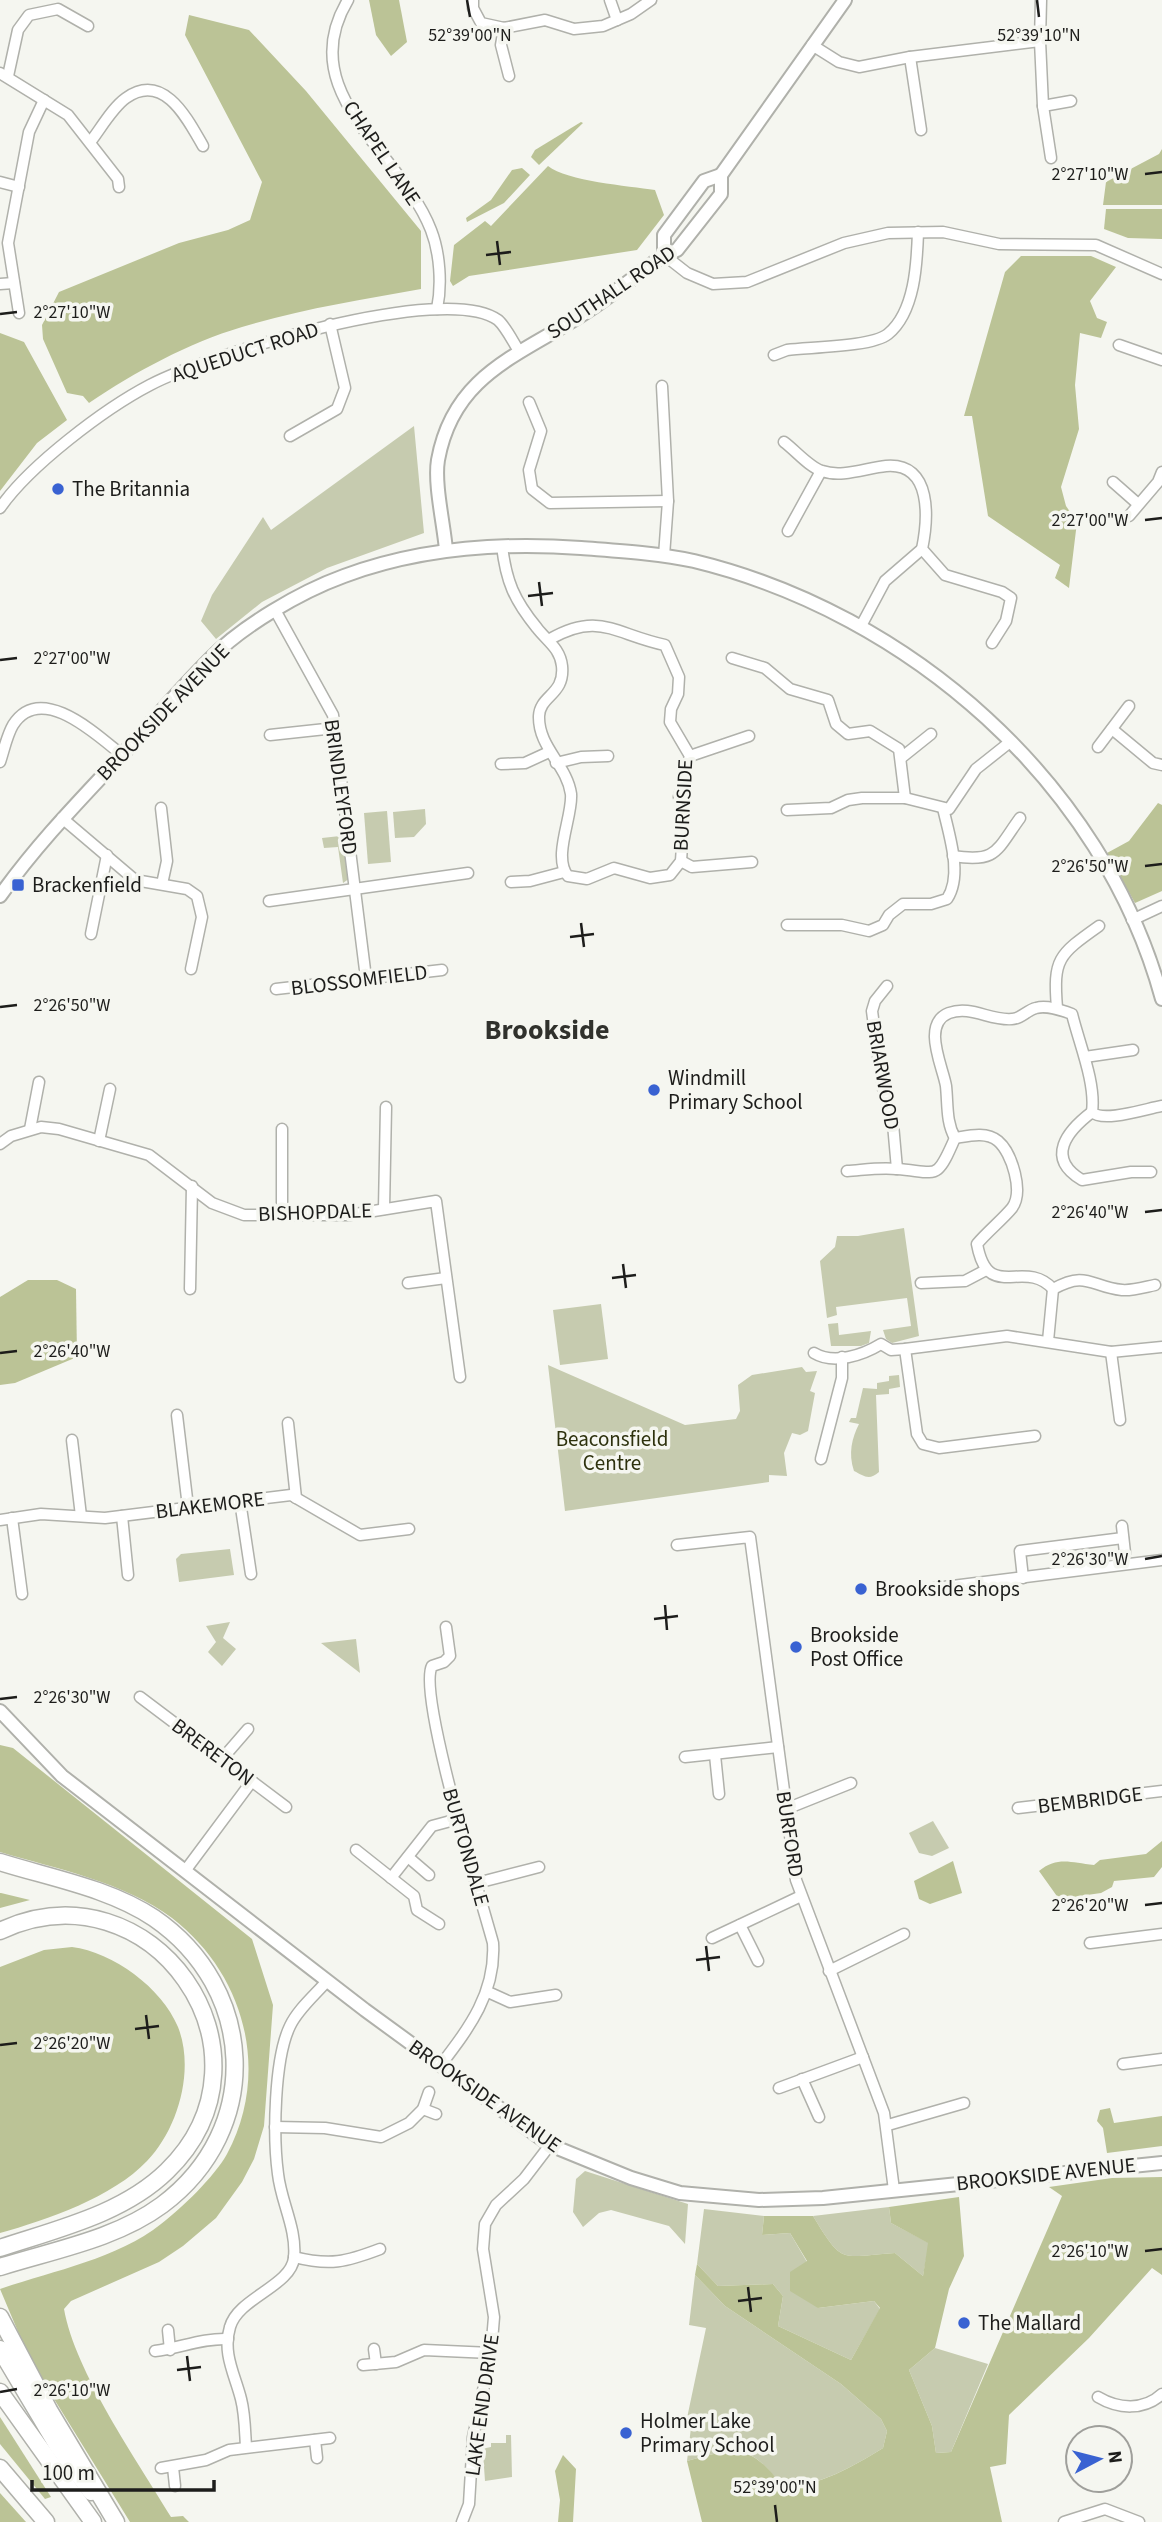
<svg xmlns="http://www.w3.org/2000/svg" width="1162" height="2522" viewBox="0 0 1162 2522" font-family="'Source Sans 3',sans-serif">
<style>
.green{fill:#c6cbaf}
.forest{fill:#bbc396}
.lines{fill:none;stroke-linecap:round;stroke-linejoin:round}
.minor-casing{stroke:#b0b1ab;stroke-width:13}
.tertiary-casing{stroke:#b0b1ab;stroke-width:16}
.primary-casing{stroke:#b0b1ab;stroke-width:19}
.trunk-casing{stroke:#b0b1ab;stroke-width:19}
.minor{stroke:#fff;stroke-width:10}
.tertiary{stroke:#fff;stroke-width:12}
.primary{stroke:#fff;stroke-width:16}
.trunk{stroke:#fff;stroke-width:16}
.ticks{fill:none;stroke:#1d1d1b;stroke-width:2.5}
.poi-dot{fill:#3962d2;stroke:#f5f6f0;stroke-width:2.5}
.labels{text-anchor:middle;stroke-width:7;stroke-linejoin:round;paint-order:stroke}
.street-label{font-size:21px;fill:#1d1d1b;stroke:#f5f6f0}
.poi-label{font-size:21px;fill:#1d1d1b;stroke:#f5f6f0;text-anchor:start}
.park-label{font-size:21px;fill:#2d310d;stroke:#f5f6f0}
.district-label{font-size:28px;font-weight:bold;fill:#30312c;stroke:#f5f6f0}
.ticks-label{font-size:18px;text-anchor:middle;fill:#1d1d1b;stroke:#f5f6f0;stroke-width:7;stroke-linejoin:round;paint-order:stroke}
</style>
<rect width="100%" height="100%" fill="#f5f6f0"/>
<!-- green -->
<g class="green">
<polygon points="414,426 424,533 327,568 262,602 216,639 201,621 212,595 263,517 271,530"/>
<polygon points="425,809 426,824 414,837 395,838 393,812"/>
<polygon points="387,811 391,862 368,864 364,813"/>
<polygon points="349,835 353,876 343,883 338,847 324,848 322,838"/>
<polygon points="904,1228 919,1336 892,1343 886,1339 883,1330 911,1326 907,1298 836,1307 837,1315 827,1318 820,1261 835,1247 837,1236 858,1236"/>
<polygon points="601,1304 608,1359 560,1365 553,1310"/>
<polygon points="838,1323 839,1335 871,1331 869,1343 861,1346 831,1346 828,1324"/>
<polygon points="548,1365 685,1425 736,1419 740,1411 738,1385 752,1375 802,1367 806,1372 817,1371 810,1391 815,1393 808,1431 800,1435 792,1433 784,1453 787,1476 769,1475 769,1482 565,1511"/>
<path d="M899,1375l1,12 -11,2v5l-13,1 3,77c-10,9 -15,4 -25,-1 -6,-18 -2,-33 5,-47l-10,-2 2,-4h5l7,-30 14,1v-6l12,-2v-5z"/>
<polygon points="230,1549 234,1575 179,1582 176,1559 181,1554"/>
<polygon points="230,1622 223,1638 236,1649 222,1666 208,1652 216,1642 206,1626"/>
<polygon points="356,1639 360,1673 321,1643"/>
<polygon points="933,1821 949,1848 932,1856 919,1853 909,1833"/>
<polygon points="585,2171 688,2204 685,2244 669,2226 611,2210 599,2213 583,2227 573,2212 576,2179"/>
<path d="M889,2207l2,16 38,20 -6,33 -28,-23c-56,4 -52,12 -82,-37z"/>
<polygon points="704,2209 764,2216 762,2235 790,2233 807,2262 818,2308 874,2301 880,2309 851,2360 778,2326 783,2296 773,2284 718,2286 697,2264"/>
<path d="M695,2275l30,31 116,78 40,35 6,12 -4,17c-30,19 -64,37 -100,41 -31,-46 -46,-42 -96,-28l5,-42 -5,-1 19,-90 -17,-3z"/>
<polygon points="935,2348 988,2364 951,2452 936,2453 932,2426 909,2370"/>
<polygon points="481,2425 485,2425 486,2448 491,2447 491,2443 506,2443 506,2435 511,2435 512,2477 485,2481"/>
</g>
<!-- forest -->
<g class="forest">
<polygon points="369,0 399,0 407,42 391,56 376,35"/>
<path d="M189,15l60,15 57,61 115,140v58c-60,11 -120,20 -179,38 -54,16 -107,45 -153,76l-6,-7 -16,-3 -24,-54 -1,-14 17,-33 120,-49 49,-13 22,-10 12,-38 -77,-147z"/>
<polygon points="581,122 583,123 539,165 531,157 535,150"/>
<polygon points="1162,149 1162,205 1103,205 1106,182 1159,154"/>
<path d="M548,166c19,15 80,20 107,24l9,25 -27,35 -168,26 -16,10 -3,-5 4,-36 31,-24 6,5z"/>
<polygon points="522,168 530,175 504,203 467,222 466,218 491,200 512,170"/>
<polygon points="1106,209 1162,209 1162,239 1128,238 1104,229"/>
<polygon points="1021,256 1091,256 1116,267 1090,301 1097,318 1107,322 1101,338 1080,333 1075,385 1079,429 1061,487 1066,506 1077,522 1069,588 1055,578 1060,565 988,516 972,416 964,416 1005,272"/>
<polygon points="0,333 24,342 67,420 37,443 0,491"/>
<polygon points="1158,803 1162,805 1162,891 1135,903 1107,853 1129,841"/>
<polygon points="28,1280 57,1280 76,1289 77,1357 15,1383 0,1385 0,1297"/>
<path d="M0,1745l13,3 239,191 21,66 -9,121 -10,33 -12,23 -26,36 -33,28 -24,16 -88,39 -7,8c11,63 73,151 107,208l12,-1 6,6h-59l-100,-162 -30,-71c52,-18 117,-30 161,-65 20,-15 54,-48 66,-70 44,-82 18,-180 -55,-236 -48,-36 -115,-49 -172,-66z"/>
<path d="M1162,1841v26l-8,10 -40,4 -2,6 -11,6 -42,6 -20,-28c19,-15 32,-8 55,-6l6,-5 46,-6z"/>
<polygon points="953,1861 962,1893 930,1904 919,1899 914,1881"/>
<polygon points="0,1893 1,1893 30,1900 0,1908"/>
<path d="M72,1947c41,5 90,41 106,80 17,43 0,102 -31,134 -34,36 -100,59 -147,72v-266l44,-17z"/>
<polygon points="1110,2108 1114,2123 1162,2116 1162,2146 1107,2153 1103,2128 1097,2121 1100,2110"/>
<path d="M1162,2177v98l-10,-7 -63,70 -80,77 -3,49 -16,3 12,55h-300l-15,-61c51,-15 65,-17 97,28 35,-4 69,-22 99,-41l4,-17 -6,-12 -40,-35 -116,-78 -30,-31 2,-11 21,22 55,-2 10,12 -5,30 73,34 29,-52 -6,-7 -56,7 -28,-17v-19l17,-11 -17,-28 -28,2 2,-19h49c30,49 26,41 82,37l28,23 5,-33 -37,-20 -2,-16 70,-10 5,59 -15,33 -14,59 -26,22 23,56 4,27 15,-1 111,-256 -13,-9 63,-9z"/>
<polygon points="0,2417 51,2497 45,2499 0,2444"/>
<polygon points="563,2455 576,2469 573,2522 558,2522 560,2500 555,2471"/>
<polygon points="0,2493 26,2522 0,2522"/>
</g>
<g class="lines">
<!-- minor casing -->
<g class="minor-casing">
<g id="minor">
<path d="M348,0c-56,93 53,152 83,230 9,23 11,55 6,79"/>
<polyline points="473,0 473,8 481,23 504,28 545,20 574,29 603,26 631,14 651,0"/>
<polyline points="610,0 617,20"/>
<polyline points="504,28 501,45 509,76"/>
<polyline points="1040,41 1043,106 1051,158"/>
<polyline points="812,45 839,62 859,67 910,57 1040,41 1041,0"/>
<polyline points="910,57 921,130"/>
<polyline points="0,73 68,115 118,179 119,187"/>
<polyline points="8,76 18,30 29,15 58,9 88,26"/>
<polyline points="1043,106 1071,101"/>
<path d="M91,141c10,-13 22,-34 35,-43 38,-27 62,22 77,48"/>
<polyline points="0,182 19,187"/>
<polyline points="664,255 687,273 713,284 747,282 844,243 888,233 943,232 999,244 1096,245 1162,274"/>
<polyline points="0,284 14,283"/>
<polyline points="19,313 8,243 29,132 44,100"/>
<polyline points="1119,345 1162,360"/>
<path d="M774,355l13,-5c23,-3 85,-3 101,-16 27,-22 29,-71 30,-102"/>
<polyline points="662,386 668,501 664,556"/>
<polyline points="529,402 541,431 529,470 532,489 550,503 668,501"/>
<polyline points="290,436 337,409 345,388 330,324"/>
<path d="M784,442c11,8 25,25 38,29 20,7 44,-3 64,-5 47,-4 42,54 36,83l23,26 57,17 9,6 -5,23 -14,22"/>
<polyline points="1113,482 1138,504"/>
<path d="M0,508c29,-42 104,-99 150,-123 57,-30 295,-104 348,-65 8,7 15,22 21,31"/>
<polyline points="1129,516 1158,482 1162,472"/>
<polyline points="788,531 821,471"/>
<path d="M502,546c4,35 12,54 35,82 10,13 23,20 25,38 3,29 -22,29 -23,50 -1,31 28,49 32,78 2,22 -19,63 -3,82l19,3 27,-11 36,10 20,-3 11,-14 3,-46 -5,-18 11,-41 -20,-34 1,-13 7,-15 1,-17 -14,-32c-51,-11 -66,-34 -115,-6"/>
<polyline points="275,610 333,715 366,978"/>
<polyline points="861,626 885,581 922,549"/>
<polyline points="732,658 765,668 790,689 828,700 836,724 848,734 870,731 899,749 905,798"/>
<polyline points="1112,729 1153,763 1162,765"/>
<polyline points="270,735 335,728"/>
<polyline points="1098,747 1129,706"/>
<polyline points="690,756 749,736"/>
<polyline points="901,758 931,734"/>
<path d="M0,762c4,-12 7,-27 13,-37 28,-44 85,11 109,30"/>
<polyline points="556,763 581,757 608,756"/>
<polyline points="501,764 525,763 549,752"/>
<polyline points="161,808 167,861 162,884"/>
<polyline points="787,810 831,808 848,800 862,798 905,798 949,809 976,769 1010,742"/>
<polyline points="62,818 135,880 187,889 197,896 202,917 191,969"/>
<path d="M953,856c44,7 43,-5 67,-38"/>
<polyline points="681,861 692,867 752,862"/>
<polyline points="511,882 530,881 564,872"/>
<polyline points="269,901 468,873"/>
<polyline points="1132,920 1162,906"/>
<path d="M787,925h55l27,6 14,-6 6,-10 14,-11h28l16,-5c16,-24 2,-64 -4,-91"/>
<polyline points="91,934 107,855"/>
<polyline points="887,986 875,1001 872,1011 882,1085 893,1124 897,1169"/>
<polyline points="276,989 442,970"/>
<path d="M1057,1008c-4,-49 1,-53 42,-82"/>
<polyline points="1085,1057 1133,1050"/>
<path d="M1092,1112c-25,19 -47,46 -10,68l49,-8h20"/>
<polyline points="30,1129 39,1082"/>
<polyline points="282,1129 282,1214"/>
<polyline points="99,1141 110,1089"/>
<polyline points="0,1144 11,1136 41,1127 59,1129 149,1155 212,1203 244,1215 349,1215 436,1201 460,1377"/>
<path d="M847,1171c16,-1 34,-4 50,-2 41,3 39,13 58,-31"/>
<polyline points="384,1209 386,1107"/>
<polyline points="408,1283 446,1278"/>
<polyline points="921,1283 965,1281 986,1270"/>
<path d="M1155,1285c-10,2 -23,6 -33,5 -31,-3 -35,-20 -69,-1 -29,-32 -65,15 -76,-45 11,-13 25,-24 35,-36 12,-16 0,-55 -14,-67 -12,-10 -30,-5 -43,-3 -9,-16 -7,-33 -9,-52 -3,-19 -25,-62 3,-73 22,-8 41,8 63,6 9,0 15,-9 24,-11 11,-3 25,2 36,6 7,29 24,69 20,98 11,11 53,-3 70,-6"/>
<polyline points="190,1289 192,1186"/>
<polyline points="1048,1341 1053,1289"/>
<polyline points="905,1349 917,1434 923,1444 939,1448 1035,1436"/>
<polyline points="1111,1352 1120,1420"/>
<path d="M814,1353c20,12 49,2 67,-9l10,6 14,-1 102,-13 104,16 51,-5"/>
<polyline points="177,1415 188,1507"/>
<polyline points="288,1423 296,1498"/>
<polyline points="72,1440 81,1516"/>
<polyline points="821,1459 842,1378 842,1357"/>
<polyline points="240,1501 251,1574"/>
<polyline points="122,1516 128,1575"/>
<polyline points="12,1518 22,1594"/>
<polyline points="0,1520 41,1514 105,1518 291,1495 360,1535 409,1529"/>
<polyline points="1122,1526 1125,1553"/>
<polyline points="677,1545 750,1537 796,1880 884,2113 894,2190"/>
<polyline points="1023,1578 1020,1551 1123,1538"/>
<polyline points="920,1590 1162,1560"/>
<polyline points="140,1697 286,1807"/>
<polyline points="715,1755 719,1794"/>
<polyline points="685,1757 778,1747"/>
<polyline points="222,1759 248,1729"/>
<polyline points="1018,1808 1162,1791"/>
<polyline points="786,1809 851,1783"/>
<polyline points="356,1850 414,1896 417,1910 439,1924"/>
<polyline points="408,1857 429,1875"/>
<polyline points="185,1871 252,1781"/>
<polyline points="391,1878 432,1826 458,1819"/>
<polyline points="477,1883 539,1867"/>
<polyline points="740,1925 758,1961"/>
<polyline points="712,1938 801,1896"/>
<polyline points="1090,1943 1162,1934"/>
<polyline points="829,1971 904,1934"/>
<polyline points="488,1992 510,2002 556,1995"/>
<polyline points="1123,2064 1162,2059"/>
<path d="M440,2066c29,-38 56,-73 53,-123 -11,-41 -76,-250 -61,-277l12,-4 6,-6 -4,-29"/>
<polyline points="802,2079 819,2117"/>
<polyline points="779,2088 863,2057"/>
<polyline points="423,2109 436,2114"/>
<polyline points="888,2125 964,2103"/>
<polyline points="275,2127 325,2128 381,2137 409,2123 423,2109 429,2092"/>
<path d="M294,2257c36,9 52,5 86,-8"/>
<polyline points="168,2330 170,2350"/>
<polyline points="374,2349 376,2364"/>
<path d="M155,2351c25,-3 47,-13 73,-12"/>
<polyline points="363,2365 396,2362 424,2350 491,2353"/>
<path d="M1098,2397c20,12 46,14 64,-3"/>
<polyline points="315,2440 317,2458"/>
<path d="M246,2447c-1,-15 -1,-33 -5,-48 -6,-24 -19,-46 -11,-72 8,-29 61,-41 64,-69 3,-29 -13,-56 -16,-84 -5,-37 -4,-115 12,-148 8,-17 25,-31 37,-45"/>
<polyline points="173,2467 175,2486"/>
<polyline points="161,2468 206,2460 229,2450 330,2438"/>
<polyline points="462,2522 469,2504 473,2437 491,2353 494,2317 483,2249 485,2224 496,2205 524,2179 550,2145"/>
<polyline points="1064,2522 1105,2509 1139,2522"/>
</g>
</g>
<!-- tertiary casing -->
<g class="tertiary-casing">
<g id="tertiary">
<polyline points="664,255 664,235 704,181 721,175"/>
<path d="M446,550c-2,-25 -12,-66 -8,-90 16,-89 87,-106 153,-151 25,-17 48,-36 73,-54l13,-5 44,-56v-19l124,-175"/>
<path d="M0,896c37,-52 80,-96 123,-142 29,-32 57,-65 87,-95 32,-33 90,-67 134,-83 76,-28 157,-34 237,-28 38,3 76,5 113,13 215,52 409,221 468,438"/>
<polyline points="0,1711 62,1776 365,2010 550,2145 631,2178 680,2193 759,2200 823,2198 1162,2163"/>
</g>
</g>
<!-- primary casing -->
<g class="primary-casing">
<g id="primary">
<path d="M0,1862c51,16 109,26 154,56 102,70 110,211 8,287 -46,34 -108,45 -162,62"/>
<polyline points="0,2349 57,2445 91,2492"/>
<polyline points="0,2392 93,2522"/>
</g>
</g>
<!-- trunk casing -->
<g class="trunk-casing">
<g id="trunk">
<path d="M0,1931c151,-71 288,122 167,240 -44,43 -110,58 -167,77"/>
<polyline points="0,2317 49,2410 116,2522"/>
<polyline points="0,2468 46,2522"/>
</g>
</g>
<!-- minor -->
<use href="#minor" class="minor"/>
<!-- tertiary -->
<use href="#tertiary" class="tertiary"/>
<!-- primary -->
<use href="#primary" class="primary"/>
<!-- trunk -->
<use href="#trunk" class="trunk"/>
</g>
<!-- ticks -->
<path class="ticks" d="M467,0l3,17M1037,0l2,17M1145,174l17,-2M497,241l3,24M486,255l25,-3M0,314l17,-2M1145,520l17,-2M539,582l3,24M528,596l25,-3M0,660l17,-2M1145,866l17,-2M581,923l3,24M570,937l24,-3M0,1007l17,-2M1145,1212l17,-2M623,1264l3,24M612,1278l24,-3M0,1353l17,-2M1145,1559l17,-3M665,1605l2,25M654,1619l24,-3M0,1699l17,-2M1145,1905l17,-2M706,1946l3,25M696,1960l24,-3M146,2015l3,24M135,2029l24,-3M0,2045l17,-2M1145,2251l17,-2M748,2287l3,25M738,2301l24,-3M187,2356l3,25M177,2370l24,-3M0,2392l17,-3M775,2505l2,17"/>
<!-- markers -->
<g class="poi-dot">
<circle cx="58" cy="489" r="7"/>
<rect x="11" y="878" width="14" height="14" rx="3.5"/>
<circle cx="654" cy="1090" r="7"/>
<circle cx="861" cy="1589" r="7"/>
<circle cx="796" cy="1647" r="7"/>
<circle cx="964" cy="2323" r="7"/>
<circle cx="626" cy="2433" r="7"/>
</g>
<g class="labels">
<!-- street labels -->
<g class="street-label">
<text transform="translate(382 153) rotate(56)" y="7">CHAPEL LANE</text>
<text transform="translate(611 292) rotate(-34)" y="7">SOUTHALL ROAD</text>
<text transform="translate(245 352) rotate(-18)" y="7">AQUEDUCT ROAD</text>
<text transform="translate(163 712) rotate(-46)" y="7">BROOKSIDE AVENUE</text>
<text transform="translate(341 787) rotate(82)" y="7">BRINDLEYFORD</text>
<text transform="translate(683 805) rotate(-87)" y="7">BURNSIDE</text>
<text transform="translate(359 980) rotate(-7)" y="7">BLOSSOMFIELD</text>
<text transform="translate(883 1075) rotate(80)" y="7">BRIARWOOD</text>
<text transform="translate(315 1212) rotate(-2)" y="7">BISHOPDALE</text>
<text transform="translate(210 1505) rotate(-7)" y="7">BLAKEMORE</text>
<text transform="translate(213 1752) rotate(37)" y="7">BRERETON</text>
<text transform="translate(1090 1800) rotate(-7)" y="7">BEMBRIDGE</text>
<text transform="translate(790 1834) rotate(81)" y="7">BURFORD</text>
<text transform="translate(466 1847) rotate(74)" y="7">BURTONDALE</text>
<text transform="translate(485 2096) rotate(35)" y="7">BROOKSIDE AVENUE</text>
<text transform="translate(1046 2174) rotate(-6)" y="7">BROOKSIDE AVENUE</text>
<text transform="translate(482 2405) rotate(-82)" y="7">LAKE END DRIVE</text>
</g>
<!-- poi labels -->
<g class="poi-label">
<text x="72" y="496">The Britannia</text>
<text x="32" y="892">Brackenfield</text>
<text x="668" y="1085">Windmill<tspan x="668" dy="24">Primary School</tspan></text>
<text x="875" y="1596">Brookside shops</text>
<text x="810" y="1642">Brookside<tspan x="810" dy="24">Post Office</tspan></text>
<text x="978" y="2330">The Mallard</text>
<text x="640" y="2428">Holmer Lake<tspan x="640" dy="24">Primary School</tspan></text>
</g>
<!-- park labels -->
<g class="park-label">
<text x="612" y="1446">Beaconsfield<tspan x="612" dy="24">Centre</tspan></text>
</g>
<!-- district labels -->
<g class="district-label">
<text x="547" y="1039">Brookside</text>
</g>
</g>
<g class="ticks-label">
<text x="470" y="41">52°39'00"N</text>
<text x="1039" y="41">52°39'10"N</text>
<text x="1090" y="180">2°27'10"W</text>
<text x="72" y="318">2°27'10"W</text>
<text x="1090" y="526">2°27'00"W</text>
<text x="72" y="664">2°27'00"W</text>
<text x="1090" y="872">2°26'50"W</text>
<text x="72" y="1011">2°26'50"W</text>
<text x="1090" y="1218">2°26'40"W</text>
<text x="72" y="1357">2°26'40"W</text>
<text x="1090" y="1565">2°26'30"W</text>
<text x="72" y="1703">2°26'30"W</text>
<text x="1090" y="1911">2°26'20"W</text>
<text x="72" y="2049">2°26'20"W</text>
<text x="1090" y="2257">2°26'10"W</text>
<text x="72" y="2396">2°26'10"W</text>
<text x="775" y="2493">52°39'00"N</text>
</g>
<!-- north arrow -->
<g transform="translate(1099 2459) rotate(83)"><circle r="33" fill="#f5f6f0" stroke="#9f9f9b" stroke-width="2"/>
<path d="M0-5L12 26L0 18L-12 26Z" fill="#3962d2"/>
<text y="-10" font-size="19" font-weight="bold" text-anchor="middle" fill="#1d1d1b">N</text>
</g>
<!-- scale -->
<path d="M32 2480v10h182v-10" fill="none" stroke="#1d1d1b" stroke-width="3.5"/>
<text x="42" y="2480" font-size="21" fill="#1d1d1b" stroke="#f5f6f0" stroke-width="5" paint-order="stroke">100 m</text>
</svg>
